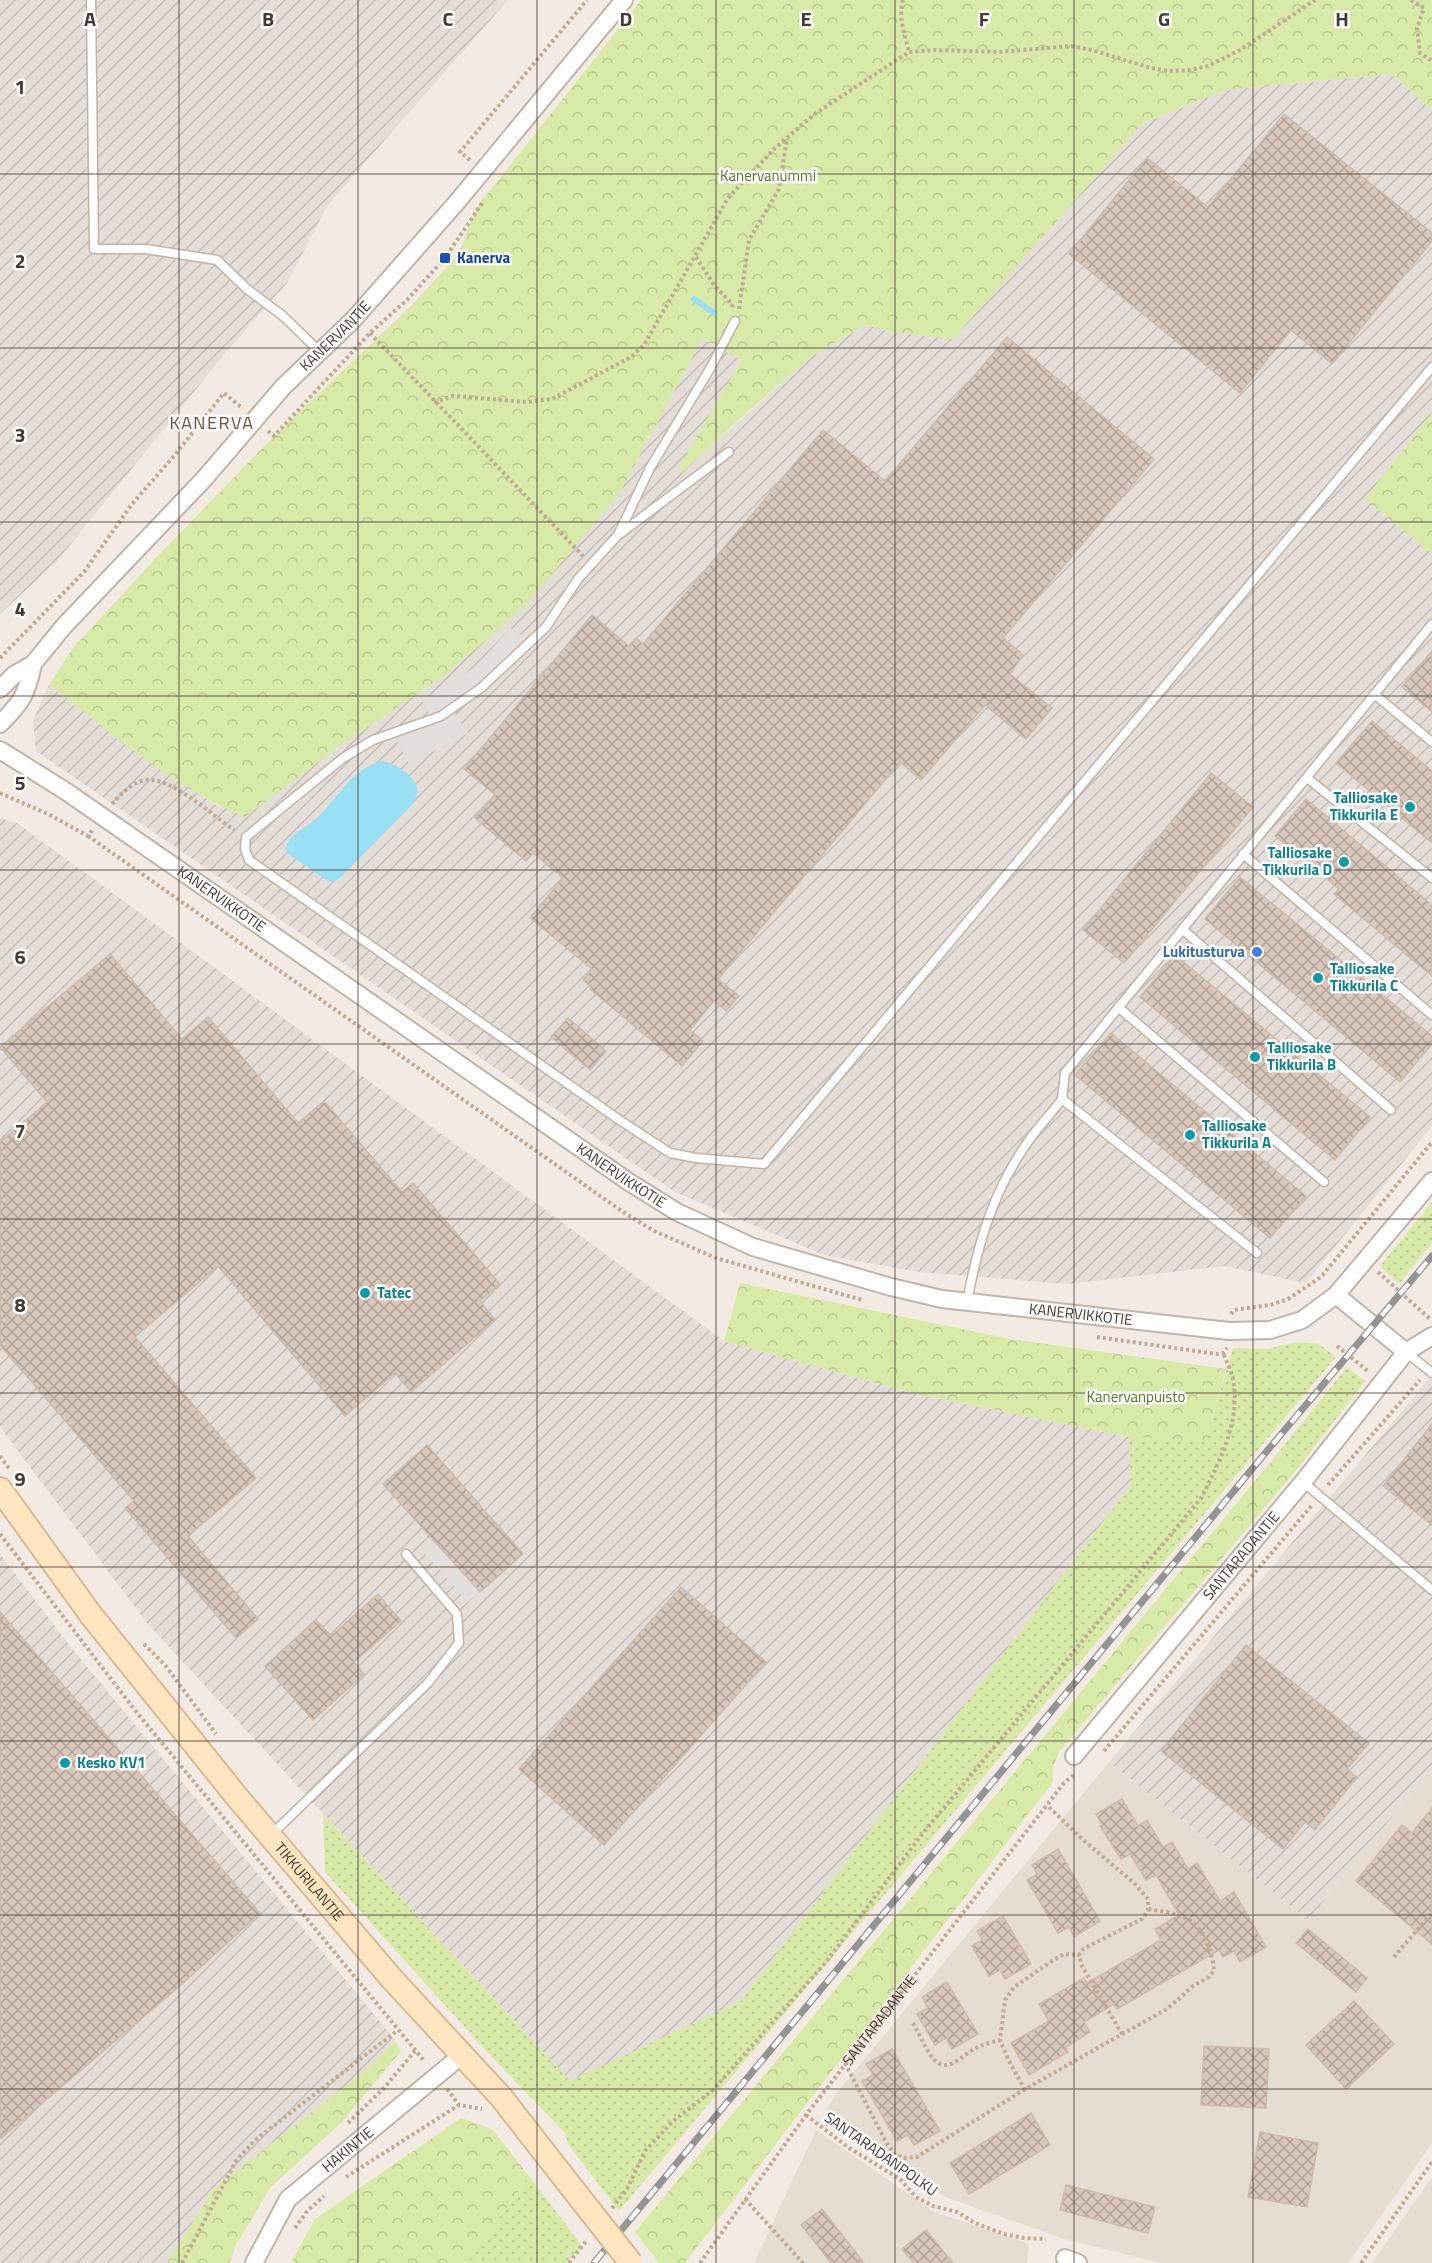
<svg xmlns="http://www.w3.org/2000/svg" width="1432" height="2263" viewBox="0 0 1432 2263" font-family="'Titillium Web',sans-serif">
<style>
.residential{fill:#e7dcd0}
.industrial{fill:url(#industrial-furrows)}
.grass{fill:url(#grass-dots)}
.forest{fill:url(#forest-crowns)}
.parking{fill:#e3dfdc}
.water{fill:#9ae0f5}
.lines{fill:none;stroke-linecap:round;stroke-linejoin:round}
.stream{stroke:#9ae0f5;stroke-width:6}
.building{fill:url(#building-cross-hatch);stroke:#d0bbaa;stroke-width:1.5}
.lane-casing{stroke:#c2b4a8;stroke-width:11}
.street-casing{stroke:#c2b4a8;stroke-width:20}
.secondary-casing{stroke:#dab991;stroke-width:26}
.path{stroke:#c1aa95;stroke-width:4;stroke-dasharray:3 3;stroke-linecap:butt}
.lane{stroke:#fff;stroke-width:8}
.street{stroke:#fff;stroke-width:16}
.secondary{stroke:#ffe5c0;stroke-width:22}
.rail-casing{stroke:#949494;stroke-width:7}
.rail{stroke:#fff;stroke-width:4.5;stroke-dasharray:14;stroke-linecap:butt}
.secondary-bridge-casing{stroke:#dab991;stroke-width:26;stroke-linecap:butt}
.secondary-bridge{stroke:#ffe5c0;stroke-width:22}
.grid{fill:none;stroke:#453a33;stroke-width:1.5;stroke-opacity:0.55}
.transit-dot{fill:#1a4fb4;stroke:#fff;stroke-width:2}
.culture-dot{fill:#0f9aa8;stroke:#fff;stroke-width:2}
.shop-dot{fill:#3f7fe0;stroke:#fff;stroke-width:2}
.labels{text-anchor:middle;stroke-width:5;stroke-linejoin:round;paint-order:stroke}
.park-label{font-size:15px;fill:#537a23;stroke:#fff}
.transit-label{font-size:15px;font-weight:bold;fill:#164399;stroke:#fff;text-anchor:start}
.street-label{font-size:15px;fill:#453a33;stroke:#fff}
.culture-label{font-size:15px;font-weight:bold;fill:#0d838f;stroke:#fff;text-anchor:start}
.shop-label{font-size:15px;font-weight:bold;fill:#366cbe;stroke:#fff;text-anchor:end}
.quarter-label{font-size:18px;letter-spacing:1.5px;fill:#685649;stroke:#fff}
.grid-label{font-size:20px;text-anchor:middle;font-weight:bold;fill:#453a33;stroke:#fff;stroke-width:5;stroke-linejoin:round;paint-order:stroke}
</style>
<defs>
<pattern id="industrial-furrows" width="10" height="10" patternUnits="userSpaceOnUse" patternTransform="scale(1.5)"><rect width="10" height="10" fill="#e4ddd8"/><path d="M-1 1l2-2M0 10L10 0M9 11l2-2" fill="none" stroke="#c5beba"/></pattern>
<pattern id="grass-dots" width="8" height="8" patternUnits="userSpaceOnUse" patternTransform="scale(1.5)"><rect width="8" height="8" fill="#d8eaa8"/><path d="M2 2h.1M6 6h.1" fill="none" stroke="#bbc991" stroke-width="1.8" stroke-linecap="round"/></pattern>
<pattern id="forest-crowns" width="20" height="18" patternUnits="userSpaceOnUse" patternTransform="scale(1.5)"><rect width="20" height="18" fill="#d8eaa8"/><path d="M2 6a3 3 0 1 1 6 0M12 15a3 3 0 1 1 6 0" fill="none" stroke="#bbc991"/></pattern>
<pattern id="building-cross-hatch" width="8" height="8" patternUnits="userSpaceOnUse" patternTransform="scale(1.5)"><rect width="8" height="8" fill="#d8c7ba"/><path d="M0 0l8 8M0 8l8-8" fill="none" stroke="#b1a398"/></pattern>
</defs>
<rect width="100%" height="100%" fill="#f3ebe3"/>
<!-- residential -->
<g class="residential">
<polygon points="1109,1762 1308,1920 1432,1768 1432,2143 1348,2263 1161,2263 1064,2239 945,2197 825,2112 839,2090"/>
<polygon points="816,2130 935,2212 1029,2244 1027,2263 754,2263"/>
<polygon points="1432,2177 1432,2263 1372,2263"/>
</g>
<!-- industrial -->
<g class="industrial">
<polygon points="0,0 508,0 327,206 287,283 227,351 57,561 0,614"/>
<polygon points="1392,74 1432,110 1432,413 1365,499 1432,554 1432,1126 1306,1283 1224,1266 1067,1284 918,1272 824,1255 675,1192 36,751 33,721 49,685 162,770 221,808 345,742 444,676 619,494 702,339 742,360 679,467 682,472 812,356 866,325 892,332 953,338 1142,124 1225,90"/>
<polygon points="0,818 17,823 724,1341 916,1394 1129,1437 1131,1485 741,2001 571,2082 147,1623 0,1427"/>
<polygon points="1432,1375 1432,1768 1308,1920 1109,1762"/>
<polygon points="0,1554 70,1646 395,2040 366,2070 214,2188 167,2263 0,2263"/>
</g>
<!-- grass -->
<g class="grass">
<polygon points="1432,1202 1432,1243 1399,1284 1380,1266"/>
<polygon points="1298,1342 1319,1344 1336,1357 619,2211 568,2144 565,2133 488,2053 325,1872 323,1814 570,2081 741,2001 1131,1485 1129,1437 1206,1441 1233,1348 1267,1349"/>
<polygon points="1347,1367 1365,1381 1298,1468 1278,1453"/>
<polygon points="529,2176 583,2247 565,2263 467,2263"/>
</g>
<!-- forest -->
<g class="forest">
<path d="M641,0h791v110l-40,-36 -167,16 -83,34 -189,215 -61,-7 -26,-7 -54,31 -70,61 -60,56 -4,-5 64,-108 -40,-21 -83,155 -96,114 -79,68 -99,66 -100,75c-72,-29 -134,-85 -196,-132l24,-37 82,-89 119,-123 137,-130 47,-51 18,-47z"/>
<polygon points="1432,413 1432,554 1365,499"/>
<polygon points="740,1283 1010,1339 1226,1369 1206,1441 1129,1437 916,1394 724,1341"/>
<polygon points="1278,1453 1298,1468 1060,1751 1053,1766 1053,1782 685,2263 659,2263 635,2232"/>
<polygon points="395,2040 401,2051 342,2122 270,2188 236,2245 230,2263 167,2263 214,2188 366,2070"/>
<polygon points="461,2118 492,2129 529,2176 467,2263 291,2263 315,2219"/>
</g>
<!-- parking -->
<g class="parking">
<polygon points="510,628 530,642 451,708 468,733 409,764 393,733 431,718 422,700 476,667"/>
<polygon points="435,1542 480,1592 468,1602 424,1552"/>
</g>
<!-- water -->
<path class="water" d="M383,761c11,2 32,15 34,27 2,7 -3,12 -6,18l-73,74 -6,2 -6,-2 -39,-27c-1,-4 -2,-4 0,-9 6,-12 23,-19 32,-28 19,-19 36,-50 64,-55z"/>
<g class="lines">
<!-- stream -->
<polyline class="stream" points="694,299 714,313"/>
</g>
<!-- building -->
<g class="building">
<polygon points="1284,114 1432,233 1432,241 1332,364 1291,330 1240,393 1069,254 1147,158 1208,207"/>
<polygon points="1007,337 1154,459 1003,638 1023,655 1010,674 1052,708 1026,739 985,705 921,780 900,762 718,979 739,996 726,1011 714,1001 690,1030 703,1041 682,1066 590,989 591,987 583,980 592,969 530,918 563,878 533,853 526,861 475,818 495,795 464,769 592,615 629,646 636,638 643,644 823,430 885,481"/>
<polygon points="1432,651 1432,712 1402,687"/>
<polygon points="1372,721 1432,771 1432,843 1336,763"/>
<polygon points="1211,773 1253,807 1124,963 1083,930"/>
<polygon points="1306,799 1432,905 1432,976 1334,894 1339,889 1275,836"/>
<polygon points="1240,877 1432,1036 1432,1044 1400,1082 1205,919"/>
<polygon points="110,954 182,1039 208,1017 298,1123 324,1101 402,1192 413,1183 500,1284 480,1301 495,1320 411,1392 395,1373 345,1416 218,1266 135,1337 256,1478 188,1536 258,1619 236,1638 125,1508 134,1501 0,1345 0,1142 47,1102 0,1047"/>
<polygon points="1175,955 1370,1117 1335,1160 1140,997"/>
<polygon points="568,1018 606,1051 590,1070 551,1037"/>
<polygon points="1111,1033 1306,1196 1270,1238 1075,1075"/>
<polygon points="1432,1424 1432,1525 1383,1486"/>
<polygon points="427,1445 523,1554 480,1592 383,1484"/>
<polygon points="681,1587 766,1662 604,1845 519,1769"/>
<polygon points="378,1594 401,1621 354,1662 364,1674 313,1720 265,1666 316,1620 331,1636"/>
<polygon points="0,1612 260,1913 181,1985 0,2139"/>
<polygon points="1246,1645 1369,1743 1347,1769 1357,1777 1315,1830 1305,1822 1283,1849 1161,1751"/>
<polygon points="1122,1799 1138,1826 1147,1820 1163,1847 1172,1842 1188,1869 1197,1863 1220,1901 1234,1892 1266,1947 1240,1962 1234,1951 1223,1957 1219,1950 1117,2009 1114,2004 1084,2022 1090,2032 1066,2047 1068,2052 1029,2075 1011,2043 1049,2021 1039,2004 1084,1978 1087,1983 1161,1940 1155,1929 1179,1915 1156,1875 1146,1880 1130,1854 1121,1859 1100,1826 1102,1825 1096,1814"/>
<polygon points="1432,1808 1432,1944 1356,1881 1402,1825 1412,1833"/>
<polygon points="1058,1849 1100,1921 1074,1937 1069,1927 1058,1933 1027,1880 1037,1874 1032,1865"/>
<polygon points="1003,1916 1031,1964 1005,1979 1000,1970 989,1976 972,1946 982,1940 977,1931"/>
<polygon points="1308,1929 1367,1978 1356,1992 1296,1943"/>
<polygon points="947,1982 978,2034 952,2049 946,2038 935,2045 917,2014 928,2008 922,1997"/>
<polygon points="1354,2001 1394,2044 1346,2089 1306,2045"/>
<polygon points="1204,2046 1269,2049 1266,2108 1201,2105"/>
<polygon points="892,2049 940,2131 914,2145 908,2135 897,2141 862,2081 873,2075 866,2064"/>
<polygon points="1031,2113 1050,2145 969,2194 950,2163"/>
<polygon points="1260,2132 1318,2143 1307,2207 1248,2197"/>
<polygon points="1066,2185 1155,2207 1148,2233 1060,2210"/>
<polygon points="822,2209 864,2263 831,2263 801,2225"/>
<polygon points="926,2230 953,2263 914,2263 902,2249"/>
</g>
<g class="lines">
<!-- lane casing -->
<g class="lane-casing">
<g id="lane">
<polyline points="91,0 94,249 146,249 217,260 247,289 283,316 319,351"/>
<polyline points="729,452 617,536 578,579 546,627 481,688 441,716 373,740 343,758 246,837 245,849 249,860 618,1119 670,1153 696,1158 764,1164 1432,367"/>
<polyline points="619,533 650,468 711,367 735,321"/>
<polyline points="1374,694 1432,742"/>
<polyline points="1307,778 1432,878"/>
<polyline points="1243,854 1432,1015"/>
<polyline points="1182,929 1391,1110"/>
<polyline points="1118,1007 1324,1182"/>
<polyline points="1062,1099 1065,1073 1432,624"/>
<path d="M967,1302c11,-59 26,-110 60,-159 11,-16 24,-29 35,-44l195,154"/>
<polyline points="1406,1352 1432,1373"/>
<polyline points="1303,1482 1432,1590"/>
<polyline points="271,1835 428,1683 459,1643 457,1614 406,1554"/>
</g>
</g>
<!-- street casing -->
<g class="street-casing">
<g id="street">
<path id="s2" d="M0,689l14,-14 19,-11 31,-38 140,-147 79,-92 70,-67 104,-118 167,-202"/>
<path d="M0,724c22,-22 27,-30 33,-60"/>
<path id="s3" d="M0,750l67,42 562,390 48,30 76,35 138,40 51,12 287,32 41,-1 32,-10 34,-25 96,-114"/>
<polyline points="1406,1352 1432,1336"/>
<path id="s4" d="M1074,1756l229,-274 103,-130 -70,-57"/>
<polyline points="1065,2258 1078,2263"/>
<path id="s5" d="M254,2263l34,-64 174,-144"/>
</g>
</g>
<!-- secondary casing -->
<g class="secondary-casing">
<g id="secondary">
<path id="s6" d="M0,1489l91,126 146,182 155,182 109,118 57,73"/>
</g>
</g>
<!-- path -->
<g class="path">
<path d="M903,0c-5,17 2,35 6,52"/>
<polyline points="1411,0 1424,8 1417,28 1420,53 1432,61"/>
<polyline points="470,160 460,152 587,0"/>
<polyline points="696,257 714,285 732,304 733,310"/>
<polyline points="739,309 749,240 779,189 787,139"/>
<polyline points="370,333 583,556"/>
<polyline points="434,402 453,396 527,402 552,399 631,357 644,345 728,198 775,148 816,113 909,52 936,50 999,52 1071,46 1092,50 1151,68 1169,71 1190,70 1208,66 1240,50 1315,0"/>
<polyline points="268,431 274,436 370,333 407,300 445,258 483,202"/>
<polyline points="0,658 84,572 132,504 174,456 224,393 242,408"/>
<polyline points="0,793 48,814 88,836 93,829"/>
<path d="M112,804c9,-10 20,-22 34,-24 26,-3 67,36 88,50"/>
<polyline points="88,836 623,1212 654,1231 716,1258 862,1300"/>
<polyline points="1378,1272 1430,1319"/>
<polyline points="1231,1314 1234,1310 1270,1305 1288,1299 1321,1277 1432,1142"/>
<polyline points="1097,1337 1217,1354 1223,1353 1227,1348"/>
<polyline points="1337,1346 1369,1372"/>
<polyline points="0,1456 10,1470"/>
<polyline points="1328,1485 1420,1380"/>
<polyline points="0,1534 134,1709 425,2062"/>
<polyline points="144,1644 165,1665 216,1734"/>
<polyline points="1104,1751 1312,1505"/>
<polyline points="1394,1957 1432,1913"/>
<path d="M913,2023c6,10 11,22 18,33 14,20 28,2 43,-7 8,-4 17,-7 26,-9"/>
<path d="M1122,2034l45,-25 26,-23 16,-9 5,-7c-1,-16 -10,-42 -25,-50 -12,-7 -28,-9 -41,-11"/>
<polyline points="845,2063 886,2142 895,2155 905,2158 917,2157 1022,2091 1122,2034 1082,1966 1079,1955 1083,1949 1142,1919 1148,1910 1148,1899 1134,1883 1082,1839 1047,1805"/>
<polyline points="447,2089 459,2105 482,2109"/>
<polyline points="1025,2090 1008,2059 1000,2040 1005,2000 1014,1987 1052,1961 1064,1954 1079,1955"/>
<polyline points="806,2115 849,2148 900,2179 916,2197 933,2206 957,2212 975,2223 1004,2234 1023,2238 1046,2239"/>
<polyline points="348,2123 384,2088 415,2051"/>
<polyline points="346,2177 459,2105"/>
<polyline points="745,2199 803,2263"/>
<path d="M612,2208l15,-19 18,-38 28,-30 39,-30 114,-129 97,-129 279,-336c17,-35 37,-72 32,-112 -1,-11 -7,-22 -11,-32"/>
<polyline points="295,2228 308,2210 324,2196"/>
<polyline points="182,2263 236,2161 254,2141 398,2030"/>
<polyline points="569,2263 587,2240"/>
<path id="s1" d="M700,2263l106,-148 258,-332 11,-9"/>
<polyline points="1361,2263 1432,2162"/>
</g>
<!-- lane -->
<use href="#lane" class="lane"/>
<!-- street -->
<use href="#street" class="street"/>
<!-- secondary -->
<use href="#secondary" class="secondary"/>
<!-- rail casing -->
<g class="rail-casing">
<polyline id="rail" points="594,2263 1267,1451 1432,1256"/>
</g>
<!-- rail -->
<use href="#rail" class="rail"/>
<!-- secondary-bridge casing -->
<g class="secondary-bridge-casing">
<polyline id="secondary-bridge" points="558,2170 631,2263"/>
</g>
<!-- secondary-bridge -->
<use href="#secondary-bridge" class="secondary-bridge"/>
</g>
<!-- grid -->
<path class="grid" d="M179,0v2263M358,0v2263M537,0v2263M716,0v2263M895,0v2263M1074,0v2263M1253,0v2263M0,174h1432M0,348h1432M0,522h1432M0,696h1432M0,870h1432M0,1044h1432M0,1219h1432M0,1393h1432M0,1567h1432M0,1741h1432M0,1915h1432M0,2089h1432"/>
<!-- markers -->
<rect class="transit-dot" x="439" y="252" width="12" height="12" rx="3"/>
<g class="culture-dot">
<circle cx="1410" cy="807" r="6"/>
<circle cx="1344" cy="862" r="6"/>
<circle cx="1318" cy="978" r="6"/>
<circle cx="1255" cy="1057" r="6"/>
<circle cx="1190" cy="1135" r="6"/>
<circle cx="365" cy="1293" r="6"/>
<circle cx="65" cy="1763" r="6"/>
</g>
<circle class="shop-dot" cx="1257" cy="952" r="6"/>
<g class="labels">
<!-- park labels -->
<g class="park-label">
<text x="768" y="181">Kanervanummi</text>
<text x="1136" y="1402">Kanervanpuisto</text>
</g>
<!-- transit labels -->
<g class="transit-label">
<text x="457" y="263">Kanerva</text>
</g>
<!-- street labels -->
<g class="street-label">
<text dy="5" stroke="none"><textPath href="#s2" startOffset="488">KANERVANTIE</textPath></text>
<text dy="5" stroke="none"><textPath href="#s3" startOffset="267">KANERVIKKOTIE</textPath></text>
<text dy="5" stroke="none"><textPath href="#s3" startOffset="753">KANERVIKKOTIE</textPath></text>
<text dy="5" stroke="none"><textPath href="#s3" startOffset="1239">KANERVIKKOTIE</textPath></text>
<text dy="5" stroke="none"><textPath href="#s4" startOffset="261">SANTARADANTIE</textPath></text>
<text dy="5" stroke="none"><textPath href="#s6" startOffset="500">TIKKURILANTIE</textPath></text>
<text dy="5" stroke="none"><textPath href="#s1" startOffset="302">SANTARADANTIE</textPath></text>
<text dy="5" stroke="none"><textPath href="#s5" startOffset="150">HAKINTIE</textPath></text>
<text transform="translate(881 2154) rotate(35)" y="5">SANTARADANPOLKU</text>
</g>
<!-- culture labels -->
<g class="culture-label">
<text x="1398" y="803" text-anchor="end">Talliosake<tspan x="1398" dy="17">Tikkurila E</tspan></text>
<text x="1332" y="858" text-anchor="end">Talliosake<tspan x="1332" dy="17">Tikkurila D</tspan></text>
<text x="1330" y="974">Talliosake<tspan x="1330" dy="17">Tikkurila C</tspan></text>
<text x="1267" y="1053">Talliosake<tspan x="1267" dy="17">Tikkurila B</tspan></text>
<text x="1202" y="1131">Talliosake<tspan x="1202" dy="17">Tikkurila A</tspan></text>
<text x="377" y="1298">Tatec</text>
<text x="77" y="1768">Kesko KV1</text>
</g>
<!-- shop labels -->
<g class="shop-label">
<text x="1245" y="957">Lukitusturva</text>
</g>
<!-- quarter labels -->
<g class="quarter-label">
<text x="212" y="429">KANERVA</text>
</g>
</g>
<g class="grid-label">
<text x="90" y="26">A</text>
<text x="268" y="26">B</text>
<text x="448" y="26">C</text>
<text x="626" y="26">D</text>
<text x="806" y="26">E</text>
<text x="984" y="26">F</text>
<text x="1164" y="26">G</text>
<text x="1342" y="26">H</text>
<text x="20" y="94">1</text>
<text x="20" y="268">2</text>
<text x="20" y="442">3</text>
<text x="20" y="616">4</text>
<text x="20" y="790">5</text>
<text x="20" y="964">6</text>
<text x="20" y="1138">7</text>
<text x="20" y="1312">8</text>
<text x="20" y="1486">9</text>
</g>
</svg>
